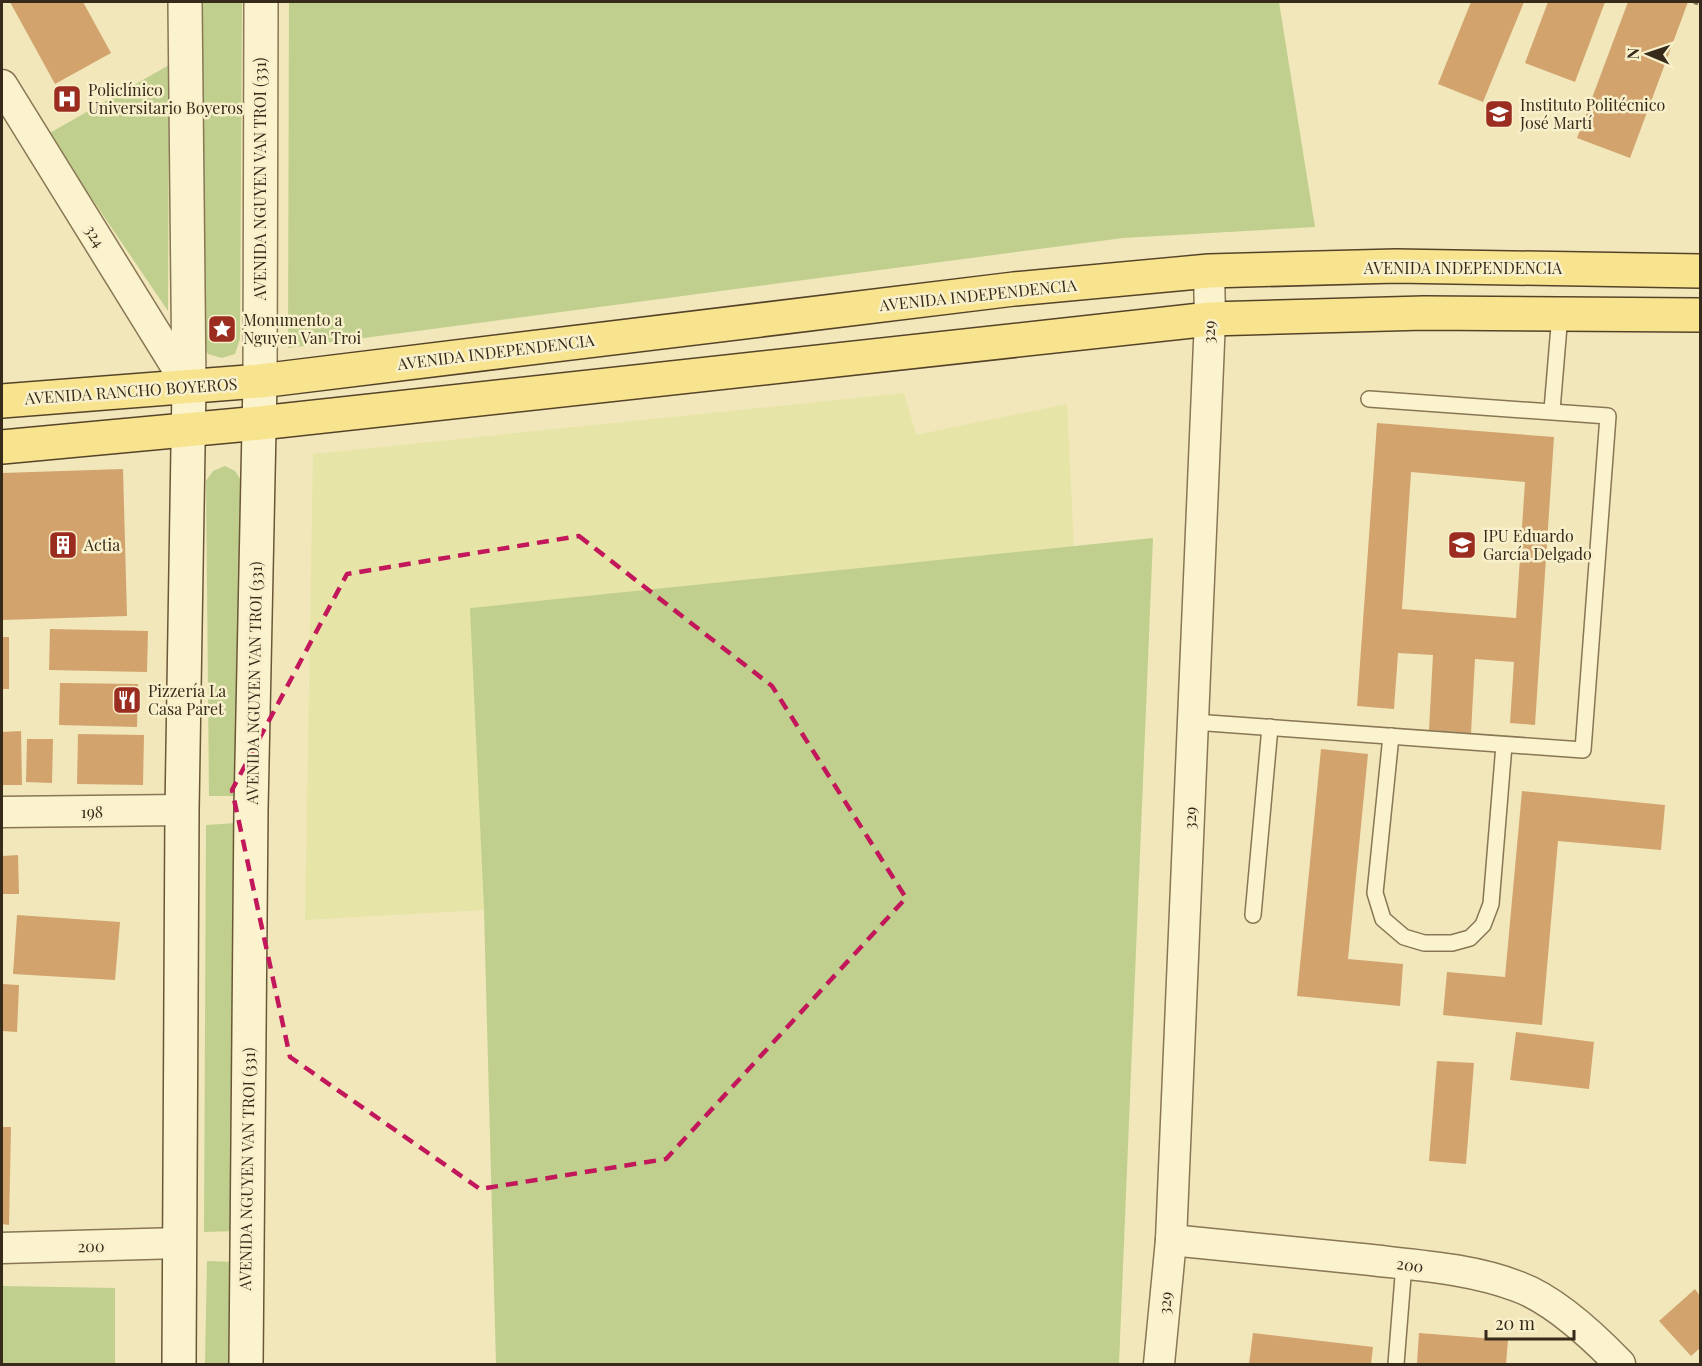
<svg xmlns="http://www.w3.org/2000/svg" width="1702" height="1366" viewBox="0 0 1702 1366" font-family="'Playfair Display',serif">
<style>
.farmland{fill:#e7e4a7}
.green{fill:#c0cf8e}
.building{fill:#d2a36d;fill-rule:evenodd}
.lines{fill:none;stroke-linecap:round;stroke-linejoin:round}
.service-casing{stroke:#887654;stroke-width:18}
.minor-casing{stroke:#887654;stroke-width:33}
.tertiary-casing{stroke:#887654;stroke-width:36}
.secondary-casing{stroke:#6a5737;stroke-width:36}
.primary-casing{stroke:#554329;stroke-width:36}
.path{stroke:#887654;stroke-width:4;stroke-dasharray:4.5 3;stroke-linecap:butt}
.service{stroke:#fbf3ce;stroke-width:15}
.minor{stroke:#fbf3ce;stroke-width:30}
.tertiary{stroke:#fbf3ce;stroke-width:33}
.secondary{stroke:#fbf3ce;stroke-width:33}
.primary{stroke:#f8e48e;stroke-width:33}
.marked{fill:none;stroke:#c2185b;stroke-width:4.5;stroke-dasharray:12 8;stroke-linejoin:round}
.labels{text-anchor:middle;stroke-width:5;stroke-linejoin:round;paint-order:stroke}
.poi-label{font-size:16px;fill:#362b1a;stroke:#f8f0ca;text-anchor:start}
.street-label{font-size:16px;fill:#362b1a;stroke:#f8f0ca}
</style>
<rect width="100%" height="100%" fill="#f1e7ba"/>
<!-- farmland -->
<polygon class="farmland" points="904,393 916,435 1067,404 1074,546 471,608 484,910 305,920 313,454"/>
<!-- green -->
<g class="green">
<polygon points="203,2 242,2 240,339 235,354 222,358 208,354 200,341"/>
<polygon points="289,2 1279,2 1315,227 1123,238 288,348"/>
<polygon points="169,65 168,311 48,134"/>
<polygon points="225,466 235,471 241,480 238,796 209,796 206,481 213,471"/>
<polygon points="1153,538 1119,1364 496,1364 484,910 470,608"/>
<polygon points="236,823 236,1231 204,1232 206,825"/>
<polygon points="207,1261 236,1262 234,1364 205,1364"/>
<polygon points="2,1286 115,1288 115,1364 2,1364"/>
</g>
<!-- building -->
<g class="building">
<polygon points="10,2 83,2 111,53 55,84"/>
<polygon points="1471,2 1524,2 1483,102 1438,84"/>
<polygon points="1548,2 1605,2 1575,82 1525,63"/>
<polygon points="1628,2 1688,2 1630,158 1577,138"/>
<path d="M1377,423l177,14 -19,288 -25,-2 4,-61 -39,-3 -4,74 -42,-3 4,-75 -35,-2 -4,56 -37,-3zM1411,472l114,10 -9,136 -114,-9z"/>
<polygon points="123,469 127,616 2,620 2,473"/>
<polygon points="50,629 148,631 147,672 49,670"/>
<rect x="2" y="637" width="7" height="52"/>
<polygon points="60,683 138,684 137,727 59,725"/>
<polygon points="21,731 22,785 2,785 2,732"/>
<polygon points="78,734 144,735 143,785 77,784"/>
<polygon points="27,739 53,739 52,783 26,782"/>
<polygon points="1321,749 1368,754 1348,959 1403,964 1400,1006 1297,996"/>
<polygon points="1522,791 1665,805 1661,850 1558,841 1542,1025 1443,1015 1447,972 1505,977"/>
<polygon points="18,855 19,894 2,894 2,856"/>
<polygon points="17,915 120,922 115,980 13,974"/>
<polygon points="2,984 19,985 17,1032 2,1031"/>
<polygon points="1516,1032 1594,1042 1589,1089 1510,1080"/>
<polygon points="1437,1061 1474,1063 1466,1164 1429,1161"/>
<polygon points="2,1127 11,1127 9,1225 2,1224"/>
<polygon points="1695,1289 1700,1296 1700,1348 1691,1356 1659,1321"/>
<polygon points="1253,1333 1373,1347 1371,1364 1249,1364"/>
<polygon points="1419,1333 1508,1340 1506,1364 1417,1364"/>
</g>
<g class="lines">
<!-- service casing -->
<g class="service-casing">
<g id="service">
<polyline points="1552,410 1560,314"/>
<polyline points="1194,722 1583,750 1608,416 1369,399"/>
<polyline points="1391,736 1375,893 1383,919 1404,937 1424,943 1452,943 1470,938 1483,925 1491,904 1504,745"/>
<polyline points="1253,915 1270,727"/>
<polyline points="1396,1364 1404,1264"/>
</g>
</g>
<!-- minor casing -->
<g class="minor-casing">
<g id="minor">
<polyline points="2,85 189,387"/>
<polyline points="2,812 182,810"/>
<path d="M1171,1240c63,6 127,13 191,19 51,6 109,9 157,28 35,13 76,51 101,77"/>
<polyline points="2,1248 180,1243"/>
<polyline points="1159,1364 1171,1240 1210,319 1209,271"/>
</g>
</g>
<!-- tertiary casing -->
<g class="tertiary-casing">
<g id="tertiary">
<polyline points="185,2 189,387"/>
<polyline points="260,381 261,2"/>
</g>
</g>
<!-- secondary casing -->
<g class="secondary-casing">
<g id="secondary">
<polyline points="179,1364 182,810 189,387"/>
<polyline points="246,1364 251,809 260,381"/>
</g>
</g>
<!-- primary casing -->
<g class="primary-casing">
<g id="primary">
<polyline points="2,401 260,381 1014,289 1209,271 1396,266 1700,271"/>
<polyline points="2,447 260,423 1210,319 1424,313 1700,315"/>
</g>
</g>
<!-- path -->
<polyline class="path" points="1694,2 1700,4"/>
<!-- service -->
<use href="#service" class="service"/>
<!-- minor -->
<use href="#minor" class="minor"/>
<!-- tertiary -->
<use href="#tertiary" class="tertiary"/>
<!-- secondary -->
<use href="#secondary" class="secondary"/>
<!-- primary -->
<use href="#primary" class="primary"/>
</g>
<!-- marked area -->
<path class="marked" d="M579,536l193,150 134,212 -240,261 -186,30 -190,-132 -58,-267 115,-216z"/>
<!-- icons -->
<defs>
<g id="hospital-square" transform="scale(1.5)"><rect x="-9" y="-9" width="18" height="18" rx="4" fill="#9b2d20" stroke="#f8f0ca"/><path d="M-5-5h3v3.5h4V-5h3V5h-3V1.5h-4V5h-3Z" fill="#fff"/></g>
<g id="school-square" transform="scale(1.5)"><rect x="-9" y="-9" width="18" height="18" rx="4" fill="#9b2d20" stroke="#f8f0ca"/><path d="M0-5L7-2L0 1L-7-2ZM-4 1L0 2.5L4 1V4Q0 6-4 4Z" fill="#fff"/></g>
<g id="sight-square" transform="scale(1.5)"><rect x="-9" y="-9" width="18" height="18" rx="4" fill="#9b2d20" stroke="#f8f0ca"/><path d="M0-6L1.8-2.2L6-1.7L2.9 1.2L3.7 5.4L0 3.3L-3.7 5.4L-2.9 1.2L-6-1.7L-1.8-2.2Z" fill="#fff"/></g>
<g id="building-square" transform="scale(1.5)"><rect x="-9" y="-9" width="18" height="18" rx="4" fill="#9b2d20" stroke="#f8f0ca"/><path d="M-4-6H4V6H1V3H-1V6H-4ZM-2.5-4.3h1.7v1.8h-1.7ZM.8-4.3h1.7v1.8H.8ZM-2.5-1h1.7V.8h-1.7ZM.8-1h1.7V.8H.8Z" fill="#fff"/></g>
<g id="restaurant-square" transform="scale(1.5)"><rect x="-9" y="-9" width="18" height="18" rx="4" fill="#9b2d20" stroke="#f8f0ca"/><path d="M-5-6h1v4h1v-4h1v4h1v-4h1v5L-1.5 .5V6h-2V.5L-5-1ZM5-6V6H3V1.5H1.5Q1.5-4 5-6Z" fill="#fff"/></g>
</defs>
<g fill-rule="evenodd">
<use href="#hospital-square" x="67" y="99"/>
<use href="#school-square" x="1499" y="114"/>
<use href="#sight-square" x="222" y="329"/>
<use href="#building-square" x="63" y="545"/>
<use href="#school-square" x="1462" y="545"/>
<use href="#restaurant-square" x="127" y="700"/>
</g>
<g class="labels">
<!-- poi labels -->
<g class="poi-label">
<text x="88" y="96">Policlínico<tspan x="88" dy="18">Universitario Boyeros</tspan></text>
<text x="1520" y="111">Instituto Politécnico<tspan x="1520" dy="18">José Martí</tspan></text>
<text x="243" y="326">Monumento a<tspan x="243" dy="18">Nguyen Van Troi</tspan></text>
<text x="1483" y="542">IPU Eduardo<tspan x="1483" dy="18">García Delgado</tspan></text>
<text x="84" y="551">Actia</text>
<text x="148" y="697">Pizzería La<tspan x="148" dy="18">Casa Paret</tspan></text>
</g>
<!-- street labels -->
<g class="street-label">
<text transform="translate(260 179) rotate(-90)" y="6">AVENIDA NGUYEN VAN TROI (331)</text>
<text transform="translate(95 236) rotate(58)" y="6">324</text>
<text x="1463" y="274">AVENIDA INDEPENDENCIA</text>
<text transform="translate(978 295) rotate(-6)" y="6">AVENIDA INDEPENDENCIA</text>
<text transform="translate(1209 332) rotate(-88)" y="6">329</text>
<text transform="translate(496 352) rotate(-7)" y="6">AVENIDA INDEPENDENCIA</text>
<text transform="translate(131 391) rotate(-4)" y="6">AVENIDA RANCHO BOYEROS</text>
<text transform="translate(254 683) rotate(-89)" y="6">AVENIDA NGUYEN VAN TROI (331)</text>
<text x="92" y="818">198</text>
<text transform="translate(1190 818) rotate(-87)" y="6">329</text>
<text transform="translate(247 1169) rotate(-89)" y="6">AVENIDA NGUYEN VAN TROI (331)</text>
<text transform="translate(91 1246) rotate(-1)" y="6">200</text>
<text transform="translate(1410 1265) rotate(8)" y="6">200</text>
<text transform="translate(1165 1303) rotate(-85)" y="6">329</text>
</g>
</g>
<!-- border -->
<rect width="1702" height="1366" fill="none" stroke="#362b1a" stroke-width="6"/>
<!-- north arrow -->
<g transform="translate(1648 54) rotate(272)" stroke="#f8f0ca" stroke-width="4.5" paint-order="stroke">
<path d="M0-4.5L10 22L0 15L-10 22Z" fill="#362b1a"/>
<text y="-9" font-size="16" font-weight="bold" text-anchor="middle" fill="#362b1a">N</text>
</g>
<!-- scale -->
<path d="M1486 1330v9h88v-9" fill="none" stroke="#362b1a" stroke-width="3"/>
<text x="1495" y="1330" font-size="18" fill="#362b1a" stroke="#f8f0ca" stroke-width="4.5" paint-order="stroke">20 m</text>
</svg>
